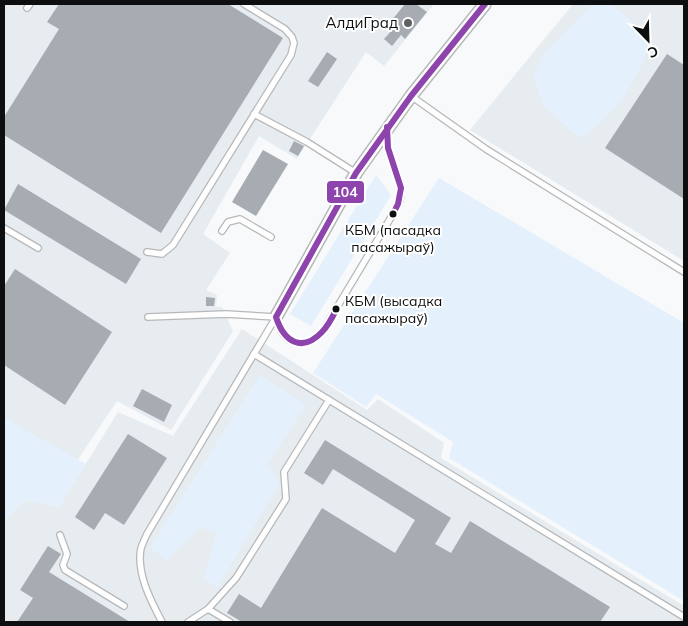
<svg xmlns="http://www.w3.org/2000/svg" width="688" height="626" viewBox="0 0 688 626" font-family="Mulish,sans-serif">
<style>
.built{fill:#e6ecf0}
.green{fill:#e4f1fc}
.building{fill:#a6acb1}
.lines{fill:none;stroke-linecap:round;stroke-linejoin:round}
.service-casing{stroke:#b7b8b9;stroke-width:8}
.minor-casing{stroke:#b7b8b9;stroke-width:14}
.service{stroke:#fefefe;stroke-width:5.5}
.minor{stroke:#fefefe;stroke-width:11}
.bus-1-casing{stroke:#fff;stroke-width:10}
.bus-1{stroke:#8e44ad;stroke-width:6}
.poi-dot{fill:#5f6061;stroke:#fff;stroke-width:2}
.bus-dot{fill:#0d0e0f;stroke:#fff;stroke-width:2}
.labels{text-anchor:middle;stroke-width:4;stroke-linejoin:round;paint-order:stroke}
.bus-label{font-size:14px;fill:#0d0e0f;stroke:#fff}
.poi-label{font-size:15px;fill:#0d0e0f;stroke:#fff;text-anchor:end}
.line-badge{stroke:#fff;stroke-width:2}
.badge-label{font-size:14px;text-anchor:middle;font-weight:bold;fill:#fff}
</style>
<rect width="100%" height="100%" fill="#f7f9fa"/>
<!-- built -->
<g class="built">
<polygon points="4,4 434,4 384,66 366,52 297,159 259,136 203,234 230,253 206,290 217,295 216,307 222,307 233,331 171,430 117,401 77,461 4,418"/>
<polygon points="573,4 684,4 684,261 470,130"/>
<polygon points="242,329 367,410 378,399 444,443 441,458 684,606 684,622 4,622 4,521 24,500 59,507 118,412 173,436"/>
</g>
<!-- green -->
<g class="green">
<polygon points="592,4 611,4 653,39 640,69 620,103 583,138 572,132 544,106 533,76 544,54"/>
<polygon points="376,175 391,195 311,326 290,314"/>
<polygon points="439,178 684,323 684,601 449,458 453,442 376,394 366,407 313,373"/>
<polygon points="260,375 306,405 267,465 280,483 217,588 204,578 217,532 199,528 167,560 150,548"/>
<polygon points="4,418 86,464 59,507 24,500 4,521"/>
</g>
<!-- building -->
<g class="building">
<polygon points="59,4 228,4 283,38 161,233 4,135 4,117 59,29 47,22"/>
<polygon points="405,4 416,4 427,12 405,39 401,35 392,46 384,39 393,29 388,25"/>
<polygon points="327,52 337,59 318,87 308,81"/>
<polygon points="667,54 684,65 684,199 605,148"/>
<polygon points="294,141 304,146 298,156 289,151"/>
<polygon points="263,150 288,164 256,216 232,202"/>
<polygon points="18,184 141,259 126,284 4,210"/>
<polygon points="15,269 112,332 65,405 4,365 4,286"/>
<polygon points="206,297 215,298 214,306 206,306"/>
<polygon points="142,389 172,405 164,422 133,406"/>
<polygon points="128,434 167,458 124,525 105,513 94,530 75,517"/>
<polygon points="325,440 451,518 435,544 451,553 470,521 610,607 600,622 242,622 227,613 239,594 261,608 322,508 395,553 415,520 333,469 323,485 304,473"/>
<polygon points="48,546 61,554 49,572 130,622 17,622 33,598 20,590"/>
</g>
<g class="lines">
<!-- service casing -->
<g class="service-casing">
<g id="service">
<polyline points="27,8 30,4"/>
<polyline points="411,96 486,149 684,272"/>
<polyline points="254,114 307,142 356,173"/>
<polyline points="4,228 38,248"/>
<polyline points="222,231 228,222 240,219 271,237"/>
<polyline points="147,252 162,254 173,245 291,55 294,43 292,37 285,29 244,4"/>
<polyline points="148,317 226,314 276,317"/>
<path d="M276,317c6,26 24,34 45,17l78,-130c8,-27 -14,-44 -12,-70"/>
<polyline points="254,354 684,617"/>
<polyline points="60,535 67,554 63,565 65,570 124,606"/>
<polyline points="208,609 230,622"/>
<path d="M162,622c-11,-21 -26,-49 -21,-74 2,-5 4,-10 6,-14l129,-217"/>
<polyline points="188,622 208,609 236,578 286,499 284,472 329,400"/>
</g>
</g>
<!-- minor casing -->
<g class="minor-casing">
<polyline id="minor" points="276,317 356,173 411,96 485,4"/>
</g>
<!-- service -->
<use href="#service" class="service"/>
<!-- minor -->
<use href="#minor" class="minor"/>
<!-- bus-1 casing -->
<g class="bus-1-casing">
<g id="bus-1">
<polyline points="387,127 388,148 401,188 398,204 393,214"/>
<path d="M337,308c-4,8 -8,17 -15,24 -20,21 -38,10 -46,-15l80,-144 55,-77 74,-92"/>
</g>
</g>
<!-- bus-1 -->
<use href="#bus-1" class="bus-1"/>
</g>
<!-- markers -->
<circle class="poi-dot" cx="408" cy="23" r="5"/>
<g class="bus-dot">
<circle cx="393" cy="214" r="4.5"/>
<circle cx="336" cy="309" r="4.5"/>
</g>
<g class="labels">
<!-- bus labels -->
<g class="bus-label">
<text x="393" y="235">КБМ (пасадка<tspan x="393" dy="17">пасажыраў)</tspan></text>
<text x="345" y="306" text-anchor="start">КБМ (высадка<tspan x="345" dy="17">пасажыраў)</tspan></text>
</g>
<!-- poi labels -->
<g class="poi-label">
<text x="398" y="28">АлдиГрад</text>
</g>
</g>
<rect class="line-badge" x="326" y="180" width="39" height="24" rx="5" fill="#8e44ad"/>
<g class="badge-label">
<text x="345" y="197">104</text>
</g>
<!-- border -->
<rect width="688" height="626" fill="none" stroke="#0d0e0f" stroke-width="10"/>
<!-- north arrow -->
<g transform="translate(648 40) rotate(157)" stroke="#ffffff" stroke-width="4" paint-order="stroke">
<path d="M0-4L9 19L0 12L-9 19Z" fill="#0d0e0f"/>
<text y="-8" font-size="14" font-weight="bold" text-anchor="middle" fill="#0d0e0f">С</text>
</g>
</svg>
